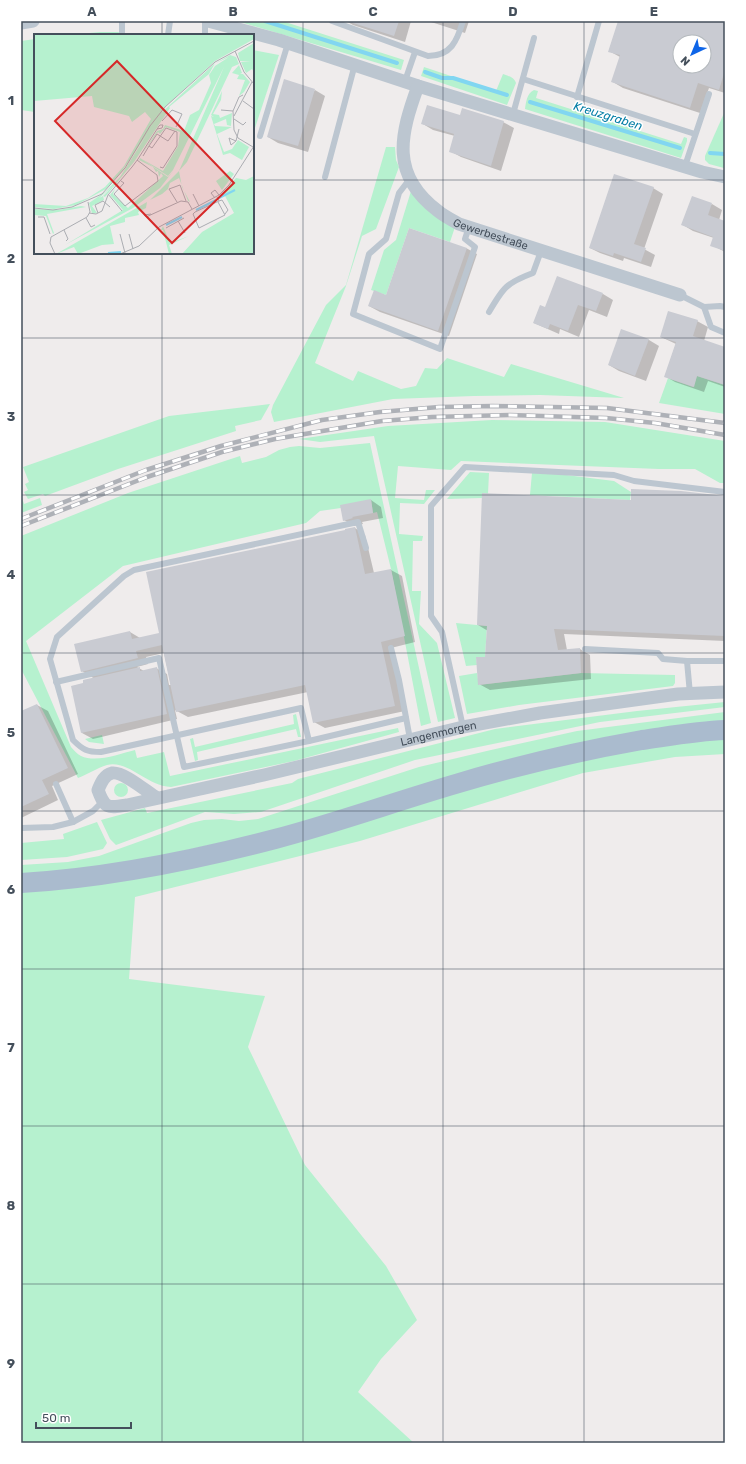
<svg xmlns="http://www.w3.org/2000/svg" width="746" height="1464" viewBox="0 0 746 1464" font-family="Rubik,sans-serif">
<style>
.green{fill:#b6f1cf}
.shadow{fill:#0003;fill-rule:evenodd}
.lines{fill:none;stroke-linecap:round;stroke-linejoin:round}
.stream{stroke:#81d6f1;stroke-width:4}
.building{fill:#c9cbd2;fill-rule:evenodd}
.lane{stroke:#bcc6d0;stroke-width:6}
.street{stroke:#bcc6d0;stroke-width:13}
.primary{stroke:#aabbce;stroke-width:20}
.rail-casing{stroke:#aeb1b7;stroke-width:4.5}
.rail{stroke:#fff;stroke-width:3;stroke-dasharray:9;stroke-linecap:butt}
.grid{fill:none;stroke:#444f5b;stroke-width:1;stroke-opacity:0.55}
.labels{text-anchor:middle;stroke-width:3;stroke-linejoin:round;paint-order:stroke}
.street-label{font-size:11px;fill:#444f5b;stroke:#fff}
.water-label{font-size:12px;font-style:italic;fill:#057ea6;stroke:#fff}
.inset-river{fill:none;stroke:#81d6f1;stroke-width:2}
.inset-road{fill:none;stroke:#abadb2;stroke-width:1}
.view{fill:#d62828;fill-opacity:0.15;stroke:#d62828;stroke-width:2}
.inset-edge{fill:none;stroke:#444f5b;stroke-width:2}
.neatline{fill:none;stroke:#444f5b;stroke-width:1.5}
.grid-label{font-size:13px;text-anchor:middle;font-weight:bold;fill:#444f5b}
</style>
<rect width="100%" height="100%" fill="#efecec"/>
<!-- green -->
<g class="green">
<polygon points="237,21 282,21 404,60 401,70"/>
<polygon points="100,32 119,32 118,35 68,35"/>
<polygon points="35,39 35,112 21,110 21,41"/>
<polygon points="253,50 279,55 253,134"/>
<path d="M424,67l30,10 -1,2 43,12 7,-17c5,2 11,3 13,9l-9,22 -86,-29z"/>
<path d="M534,90l4,1 -2,7 145,46 3,-7 3,1v3l-6,17 -156,-49c1,-7 2,-16 9,-19z"/>
<polygon points="725,111 725,168 724,168 709,164 705,160 705,156"/>
<polygon points="386,147 395,147 396,160 399,167 376,229 362,236 346,286 315,363 353,381 358,371 401,389 416,386 425,368 437,369 447,358 504,377 511,364 624,398 540,395 474,396 393,399 274,422 271,412 273,405 326,305 346,285"/>
<polygon points="411,191 455,227 450,242 409,228 386,295 371,290 384,250 396,240"/>
<polygon points="697,376 725,385 725,414 659,403 668,378 693,387"/>
<polygon points="270,404 261,420 235,426 236,431 118,469 45,496 43,494 28,499 24,492 28,490 25,484 29,482 23,467 169,416"/>
<polygon points="492,420 605,422 725,441 725,483 720,483 695,469 659,469 461,461 451,470 398,466 395,498 424,500 426,490 435,490 424,504 400,503 399,534 423,536 422,541 413,541 412,591 421,591 419,624 437,643 455,718 438,722 374,436 320,442 299,439 388,426"/>
<path d="M370,443l61,280 -10,3 -30,-157 -14,-57 -4,1 -2,-13 -30,8 -21,3 -14,12 -183,43 -97,75 45,106c3,3 6,7 10,9 15,7 38,-2 54,-6l2,8 27,-6 6,24 228,-48 1,4 -105,29 -123,26c-25,-1 -42,-27 -64,-22 -10,3 -19,9 -29,13l-57,-109v-133l107,-43 112,-37 2,7 24,-6 13,-7 11,-3 9,-1 21,2z"/>
<polygon points="470,472 489,473 488,494 482,493 482,498 447,499"/>
<polygon points="532,473 558,474 614,481 631,492 630,500 530,495"/>
<polygon points="21,495 24,504 40,498 42,505 21,513"/>
<polygon points="456,623 487,626 485,657 476,657 477,665 466,666"/>
<polygon points="477,673 479,685 581,673 675,675 675,683 673,686 519,705 467,714 459,676"/>
<polygon points="725,702 725,707 600,722 415,760 261,812 234,814 205,812 116,845 110,839 101,820 145,808 147,813 292,783 298,779 495,729 637,711"/>
<polygon points="725,712 725,722 278,830 124,864 21,876 21,865 68,862 99,856 191,823 204,820 222,819 239,821 258,819 419,767 491,750 577,731"/>
<polygon points="296,714 301,737 298,737 296,729 197,752 198,760 195,761 190,739 193,738 195,747 294,724 293,715"/>
<polygon points="102,735 104,744 89,742 85,739"/>
<polygon points="725,736 725,754 675,757 583,773 360,841 135,897 129,979 265,996 248,1047 305,1165 386,1266 417,1320 381,1359 358,1392 414,1443 21,1443 21,890 631,749"/>
<circle cx="121" cy="790" r="7"/>
<polygon points="97,822 107,843 103,849 67,857 21,860 21,843 64,839 63,834"/>
</g>
<!-- shadow -->
<g class="shadow">
<polygon points="346,21 411,21 405,42 353,25"/>
<polygon points="428,21 469,21 465,33"/>
<path d="M619,21h106v72l-16,-5 -9,25 -77,-25 -10,-6 7,-25 -11,-6zM680,42h24v24h-24z"/>
<polygon points="315,90 325,96 308,152 278,143 268,137"/>
<polygon points="503,122 514,128 501,171 461,157 450,151 455,136 433,130 423,124"/>
<polygon points="653,188 663,194 644,249 655,255 651,267 624,258 623,261 600,253 590,248"/>
<polygon points="712,204 722,210 719,220 725,222 725,252 712,245 714,238 693,231 683,225"/>
<polygon points="466,248 477,254 449,336 380,312 369,306"/>
<polygon points="603,294 613,300 607,317 589,310 579,337 560,329 559,334 534,323 546,308"/>
<polygon points="697,321 708,327 704,341 725,348 725,387 708,381 704,392 675,382 665,376 676,344 661,337"/>
<polygon points="622,330 649,340 659,346 646,381 619,371 609,365"/>
<polygon points="725,497 725,641 564,634 567,650 580,649 590,655 591,679 490,690 479,684 486,658 488,631 478,625 632,501"/>
<polygon points="371,500 381,507 383,518 362,522 363,524 354,526 344,520"/>
<path d="M355,528l10,7 9,38 17,-3 11,6 13,66 -24,6 14,63 -80,17 -11,-6 -6,-30 -120,25 -13,-7 2,9 -84,20 -11,-6 3,-49 10,-5 -13,-8 48,-39 10,6 20,-4zM164,653l7,32h-2l-2,-11 -11,-6 -12,3 -7,-4 11,-3 -2,-7z"/>
<polygon points="37,705 48,711 78,774 52,786 58,800 21,818 21,712"/>
</g>
<g class="lines">
<!-- stream -->
<g class="stream">
<polyline points="265,21 397,63"/>
<polyline points="425,72 442,78 453,78 507,95"/>
<polyline points="530,102 680,148"/>
<polyline points="710,153 725,154"/>
</g>
</g>
<!-- building -->
<g class="building">
<polygon points="353,21 399,21 394,36 353,23"/>
<path d="M618,21h107v49l-6,20 -21,-7 -8,25 -79,-26 9,-27 -12,-3zM680,42h24v24h-24z"/>
<polygon points="284,79 315,89 298,146 267,137"/>
<polygon points="427,105 460,115 462,108 504,121 491,166 449,152 454,134 421,124"/>
<polygon points="614,174 654,187 634,244 646,248 641,262 614,253 613,256 589,248"/>
<polygon points="692,196 712,203 708,215 725,221 725,251 710,246 713,237 681,225"/>
<polygon points="409,228 467,248 438,331 368,306 374,290 386,295"/>
<polygon points="557,276 603,293 596,311 578,305 568,331 550,324 548,329 533,323 540,305 545,307"/>
<polygon points="668,311 698,320 693,336 725,347 725,385 697,376 694,387 664,377 676,342 660,337"/>
<polygon points="621,329 649,339 635,376 608,365"/>
<polygon points="631,489 681,491 725,496 725,636 554,629 558,650 580,648 581,673 478,685 476,657 485,657 487,626 477,625 482,493 631,500"/>
<polygon points="371,499 373,513 352,517 353,518 343,521 340,505"/>
<polygon points="355,527 365,574 391,569 405,636 381,642 395,706 313,723 305,685 176,712 162,645 136,651 138,658 81,672 74,644 130,631 132,639 159,633 146,572 345,530 345,529"/>
<polygon points="140,667 140,671 157,667 167,714 81,733 71,686 83,683 83,680"/>
<polygon points="37,704 68,768 42,780 49,794 21,807 21,711"/>
</g>
<g class="lines">
<!-- lane -->
<g class="lane">
<polyline points="122,21 122,35"/>
<polyline points="205,21 205,35"/>
<path d="M332,21l96,35c23,0 29,-15 35,-35"/>
<polyline points="168,35 170,21"/>
<polyline points="523,79 695,134"/>
<polyline points="405,81 415,52"/>
<polyline points="577,97 599,21"/>
<polyline points="513,114 534,38"/>
<polyline points="260,136 288,43"/>
<polyline points="685,166 709,94"/>
<polyline points="325,177 355,64"/>
<polyline points="409,180 399,193 386,239 369,254 353,314 440,349 475,247 465,239 469,227"/>
<polyline points="680,295 704,307 720,306 725,307"/>
<polyline points="704,307 711,327 725,333"/>
<path d="M489,312c14,-24 17,-29 44,-39l8,-22"/>
<path d="M366,548l-8,-26 -224,48 -10,6 -67,61 -7,22 23,81c10,10 14,12 28,12l200,-44 8,33 97,-23"/>
<polyline points="391,648 399,680 410,739"/>
<polyline points="585,649 658,653 663,659 687,661"/>
<polyline points="56,682 159,658 184,767 309,741"/>
<polyline points="690,694 687,661 725,661"/>
<polyline points="463,727 442,632 431,616 431,506 465,467 614,475 634,481 725,492"/>
<polyline points="56,784 73,822 93,811 102,802"/>
<polyline points="21,828 53,827 73,822"/>
</g>
<!-- street -->
<g class="street">
<polyline points="208,21 279,40 418,86 702,172 725,177"/>
<polyline points="21,23 33,21"/>
<path id="s1" d="M418,86c-18,49 -28,89 20,125 6,5 14,9 21,13l221,71"/>
<path id="s2" d="M157,798c-10,-6 -34,-27 -45,-25 -8,2 -11,10 -14,17 7,19 10,18 29,15l137,-30 199,-48 77,-14 138,-19 47,-2"/>
</g>
<!-- primary -->
<path class="primary" d="M21,883c86,-5 170,-22 254,-44 61,-16 122,-38 184,-56 60,-18 121,-32 183,-43 28,-4 55,-9 83,-10"/>
<!-- rail casing -->
<g class="rail-casing">
<g id="rail">
<polyline points="21,519 146,470 221,446 322,420 380,412 439,407 492,406 607,408 725,423"/>
<polyline points="21,526 147,477 222,452 275,439 382,421 432,417 510,415 606,418 655,423 725,435"/>
</g>
</g>
<!-- rail -->
<use href="#rail" class="rail"/>
</g>
<!-- grid -->
<path class="grid" d="M162,21v14M303,21v1422M443,21v1422M584,21v1422M21,180h14M253,180h472M162,253v1190M21,338h704M21,495h704M21,653h704M21,811h704M21,969h704M21,1126h704M21,1284h704"/>
<g class="labels">
<!-- street labels -->
<g class="street-label">
<text dy="4" stroke="none"><textPath href="#s1" startOffset="197">Gewerbestraße</textPath></text>
<text dy="4" stroke="none"><textPath href="#s2" startOffset="433">Langenmorgen</textPath></text>
</g>
<!-- water labels -->
<g class="water-label">
<text transform="translate(608 116) rotate(17)" y="4">Kreuzgraben</text>
</g>
</g>
<!-- overview -->
<g transform="translate(34 34)">
<rect width="220" height="220" fill="#efecec"/>
<path d="M0,0h220v5l-39,22 -49,45 -44,65 -16,18 -30,16 -22,4 -20,-2v-3l32,2 22,-8 17,-11 19,-21 27,-47 -6,-7 -13,10 -3,-6 -35,-9 -2,-11 -58,5zM220,9v29l-2,-3 -6,4 -5,-11h10l-11,-1 -2,-8zM196,21l6,2 3,7 -7,3 -45,95 -8,9 3,16 8,15 -2,-1 -9,-23 -9,5 -2,6 -6,5 -12,6 29,-29 45,-104 -51,103 -5,6 -28,-18 23,13 15,-25 2,-14 -14,-5 -6,7 -2,-2 -16,22 15,-23 6,-2 2,-4 19,6 6,-16 9,-5 5,-11 7,-16 -2,-8 6,-9 14,-9 -13,6zM181,29l-6,11 -40,33 1,1 -36,54 -29,35 -2,-1 11,-11 -15,13 4,-2 1,4 -12,6 5,7h-5l-3,-10 16,-11 15,-15 39,-62zM205,31l3,8 -2,1h3l7,8 -6,10 -5,4 6,-16 -8,-1 2,-4 -7,-2zM188,57l-1,9 -8,14 6,1 1,3 12,-5 -1,13 -4,-1 -1,-6 -12,5 1,2 17,1 -15,7 7,18 8,-3 6,-9 11,7 -7,13 -12,-7 -7,2 -12,-39 3,1 -3,-2zM106,124l28,19 6,-7 -14,18 -27,20 -68,37 58,-35 -13,-15 5,-6 -2,5 15,14 35,-32 -2,-3 -2,4 -1,-6 -2,1 -3,-5 -14,-7zM196,137l4,3 -12,16 -6,-9zM220,142v78h-72l20,-22 32,-19 -9,-17 -7,2 18,-20 10,2zM113,168l-1,6 -8,4 1,3 -14,3v4l-15,4 4,18 -12,1 -24,9 -4,-7 -18,7zM47,172l5,1 -39,7 7,19 -1,1 -7,-18 -12,-1v-6l24,1zM129,192l7,17 19,-7 -20,9 3,9h-3l-6,-24h-2z" fill="#b6f1cf"/>
<path class="inset-river" d="M185,164l16,-8M162,176l20,-10M132,191l16,-8M74,219l13,-1"/>
<path class="inset-road" d="M201,17l9,21 10,12M209,61l-4,2 -6,14 1,19 4,8 15,9M209,67l11,8M187,76l12,1M200,82l18,-34M200,85l9,6 3,-3M128,87l10,-11 10,4 -6,13M202,107l-5,4 -2,-7 7,3 3,-12M115,112l8,-12 11,7 7,-10M109,122l6,-10 3,2 14,-20 11,4v14l-14,22 -3,-1M87,147l3,2 -10,11 11,12 33,-25 -1,-6 -20,-15M74,160l14,17M159,160l6,12M183,163l2,4 -24,11 -2,2 6,14 26,-13 -7,-13M181,164l-4,-5 4,-3 4,5M185,167l3,-1 6,10 -3,4M143,168l-8,-13 11,-4 6,16M0,174l19,2 19,-3 30,-13 23,-26 25,-42 15,-19 50,-45 39,-21M55,179l7,1 6,-3 6,-16 24,-28 6,-8 12,-19 9,-14 1,-1h3l-1,3 -5,1M64,179l-3,-8 8,-4 7,6M117,180l-7,1 2,2 35,-16 7,1 4,7M4,183h6l6,17M52,184l5,9 4,-2M144,187l7,12M132,194l18,-10M30,196l4,9 -2,2M86,200l5,19M95,200l4,15M21,220l-5,-11 1,-6 36,-20 3,-5 -2,-10M86,220l19,-8 20,-19 60,-32 10,-10 25,-39"/>
<path class="view" d="M83,27l117,122 -62,60 -117,-122z"/>
<rect width="220" height="220" class="inset-edge"/>
</g>
<!-- border -->
<rect width="746" height="1464" fill="none" stroke="#ffffff" stroke-width="44"/>
<!-- north arrow -->
<g transform="translate(692 54) rotate(224)"><circle r="19" fill="#ffffff" stroke="#b4b9bd"/>
<path d="M0-3L7 15L0 10L-7 15Z" fill="#0e65e8"/>
<text y="-6" font-size="11" font-weight="bold" text-anchor="middle" fill="#444f5b">N</text>
</g>
<!-- scale -->
<path d="M36 1422v6h95v-6" fill="none" stroke="#444f5b" stroke-width="2"/>
<text x="42" y="1422" font-size="12" fill="#444f5b" stroke="#ffffff" stroke-width="3" paint-order="stroke">50 m</text>
<rect x="22" y="22" width="702" height="1420" class="neatline"/>
<g class="grid-label">
<text x="92" y="16">A</text>
<text x="233" y="16">B</text>
<text x="373" y="16">C</text>
<text x="513" y="16">D</text>
<text x="654" y="16">E</text>
<text x="11" y="105">1</text>
<text x="11" y="263">2</text>
<text x="11" y="421">3</text>
<text x="11" y="579">4</text>
<text x="11" y="737">5</text>
<text x="11" y="894">6</text>
<text x="11" y="1052">7</text>
<text x="11" y="1210">8</text>
<text x="11" y="1368">9</text>
</g>
</svg>
